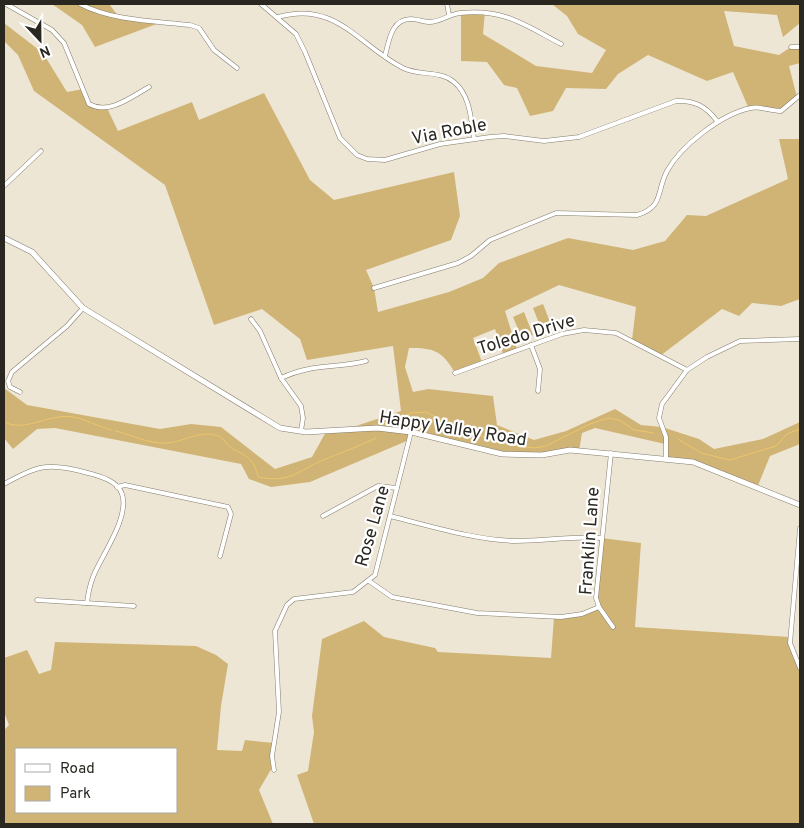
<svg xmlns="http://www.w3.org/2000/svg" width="804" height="828" viewBox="0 0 804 828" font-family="Overpass,sans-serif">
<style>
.green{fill:#d0b476;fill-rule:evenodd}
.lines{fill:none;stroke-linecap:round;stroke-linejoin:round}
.stream{stroke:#eec669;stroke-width:1}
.street-casing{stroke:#837c6c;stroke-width:5}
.secondary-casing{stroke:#837c6c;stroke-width:6}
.street{stroke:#fff;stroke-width:4}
.secondary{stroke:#fff;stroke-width:5}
.labels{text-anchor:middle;stroke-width:4.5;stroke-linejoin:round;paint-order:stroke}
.street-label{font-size:18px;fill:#292720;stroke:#fff}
</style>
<rect width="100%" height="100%" fill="#eee6d5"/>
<!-- green -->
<g class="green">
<polygon points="52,4 109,4 119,17 162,22 95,47 82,25"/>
<polygon points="552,4 800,4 800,23 783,37 777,15 724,11 734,46 779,55 791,47 800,47 800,63 789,66 797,97 781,111 749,109 733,72 707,81 648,55 618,74 606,89 566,88 553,111 530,116 517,88 504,85 487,62 461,61 461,13 485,12 483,34 536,66 592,73 606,50 578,34 567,16"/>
<path d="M4,23l39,30 24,39 16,-3 6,15 18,4 11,23 74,-29 7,18 65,-27 46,87 24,20 120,-28 6,44 -9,24 -85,30 8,18 4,24 71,-20 34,-14 16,-15 69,-25 65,12 32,-9 22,-26 19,1 82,-37 -9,-40h21v160l-19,7 -29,-3 -13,13 -17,-7 -62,47 -28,-16 4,-33 -77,-22 -54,26 12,38 -14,5 -8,-25 -22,9 9,24 -27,11c-13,-23 -22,-25 -46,-25l-4,19 8,25 15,-3 65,7 4,29 37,15 32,-9 49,-22 26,16 21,2 37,12 15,10 49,-10 37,-17v22l-30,12 -13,32 -54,-23 -37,-6 -1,-15 -70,-16 -13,5 -3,18 -61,4 -107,-23 -2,8 -99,42 -39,5 -22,-8 -8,-15 -186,-36 -18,1 -24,20 -9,-11v-50l23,17 133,24 31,-5 30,3 54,42 37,-12 15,-27 23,-2 51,-17 -8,-65 -86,14 -7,-21 -38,-30 -48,16 -49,-140 -131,-94 -16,-36 -14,-14z"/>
<polygon points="543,304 552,327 542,331 533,308"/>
<polygon points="524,312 533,335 522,339 513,317"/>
<polygon points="601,538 641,543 635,627 790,637 790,643 800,668 800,824 314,824 297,775 308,771 314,732 312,716 322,639 364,621 384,637 435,648 438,652 551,658 554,617 570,616 599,607 596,598"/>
<path d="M55,642l141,4 20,9 12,9 -7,42 -4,44 25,1 3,-11 29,3 -1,23 -14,24 14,34h-269v-94l5,-5 -5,-13v-54l23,-8 12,24 12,-4zM16,749h160v63h-160z"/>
</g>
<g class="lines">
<!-- stream -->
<g class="stream">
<polyline points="394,420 411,413 426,412 452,426 465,428 495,442 534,448 546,446 590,424 608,418 619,420 634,430 654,433"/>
<path d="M4,422c22,11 44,-9 69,-5 12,2 25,9 38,13"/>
<path d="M116,431c15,4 34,13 49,12 17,0 35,-14 53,-7 8,3 9,11 17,14 14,7 20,11 23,27 31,6 37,-4 63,-16 18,-8 37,-14 55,-23"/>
<polyline points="678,439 701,453 730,460 776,446 787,434 800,429"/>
</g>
<!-- street casing -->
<g class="street-casing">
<g id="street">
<path d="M6,4l46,26 12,13 25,61c20,11 42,-7 60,-17"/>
<path d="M80,4c33,17 74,17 110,21l9,3 15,22 23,18"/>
<path d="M261,4l35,30 9,18 35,86 17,17 10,4 18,1 55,-16 50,-7 14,-1 40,5 35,-4 97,-36c18,-1 30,5 41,20"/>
<polyline points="447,4 449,15"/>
<path d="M278,17c58,-17 81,29 125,51 16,8 37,2 51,14 16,13 17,37 20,56"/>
<polyline points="791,47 800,47"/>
<path d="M385,56c4,-15 6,-37 26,-37 6,0 13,3 19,3 10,0 20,-8 30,-9 43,-5 65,12 101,31"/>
<polyline points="4,186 41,151"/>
<path d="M374,288l84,-25 13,-7 19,-16 66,-27 81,2c27,-8 19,-23 30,-44 14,-25 54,-57 84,-63 9,-2 20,3 30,3l19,-16"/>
<polyline points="251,319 260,331 281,378 301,406 303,418 301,431"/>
<polyline points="531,345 540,369 538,391"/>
<polyline points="455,373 562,334 584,330 616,333 687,370"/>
<path d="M281,378c32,-15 53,-9 85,-17"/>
<polyline points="20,392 10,387 8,381 12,372 67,326 83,308"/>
<polyline points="611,453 596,598 599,607 613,627"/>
<polyline points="666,459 666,437 659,418 662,404 687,370 707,357 740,341 800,339"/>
<path d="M4,484c35,-19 44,-22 84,-11 12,3 30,8 34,21 8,24 -21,62 -29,83 -3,8 -5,17 -6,26"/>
<polyline points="117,487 125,485 228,507 231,514 220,556"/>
<polyline points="323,516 378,486 397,488"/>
<path d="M390,516c41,10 84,24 126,25 28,0 56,-5 85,-3"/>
<polyline points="800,528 790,643 800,668"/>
<polyline points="369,581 392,597 477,613 561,617 582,614 599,607"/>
<polyline points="37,600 134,606"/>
<polyline points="274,770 272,756 279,712 275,631 287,605 294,599 353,592 375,575 411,432"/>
</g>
</g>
<!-- secondary casing -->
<g class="secondary-casing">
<polyline id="secondary" points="4,238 32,252 83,308 280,428 306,432 377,428 411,432 502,454 542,455 570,450 693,462 800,505"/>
</g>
<!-- street -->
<use href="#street" class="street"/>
<!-- secondary -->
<use href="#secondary" class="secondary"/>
</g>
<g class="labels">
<!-- street labels -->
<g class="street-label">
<text transform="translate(449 131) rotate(-11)" y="6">Via Roble</text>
<text transform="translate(526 334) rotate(-17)" y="6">Toledo Drive</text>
<text transform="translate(453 428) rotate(9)" y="6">Happy Valley Road</text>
<text transform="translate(372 526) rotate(-74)" y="6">Rose Lane</text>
<text transform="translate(589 541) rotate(-86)" y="6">Franklin Lane</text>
</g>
</g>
<!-- border -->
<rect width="804" height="828" fill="none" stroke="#292720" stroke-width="10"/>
<!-- legend -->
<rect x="15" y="748" width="162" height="65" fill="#ffffff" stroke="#a9a9a6"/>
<rect x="25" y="764" width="25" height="8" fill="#ffffff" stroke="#a9a9a6"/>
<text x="60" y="773" font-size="15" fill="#292720">Road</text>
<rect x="25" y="786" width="25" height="15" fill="#d0b476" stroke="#a9a9a6"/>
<text x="60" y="798" font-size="15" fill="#292720">Park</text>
<!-- north arrow -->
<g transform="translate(40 40) rotate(158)" stroke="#ffffff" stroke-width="4" paint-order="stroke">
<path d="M0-4L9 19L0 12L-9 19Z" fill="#292720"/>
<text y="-8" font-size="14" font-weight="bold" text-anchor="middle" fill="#292720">N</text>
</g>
</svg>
